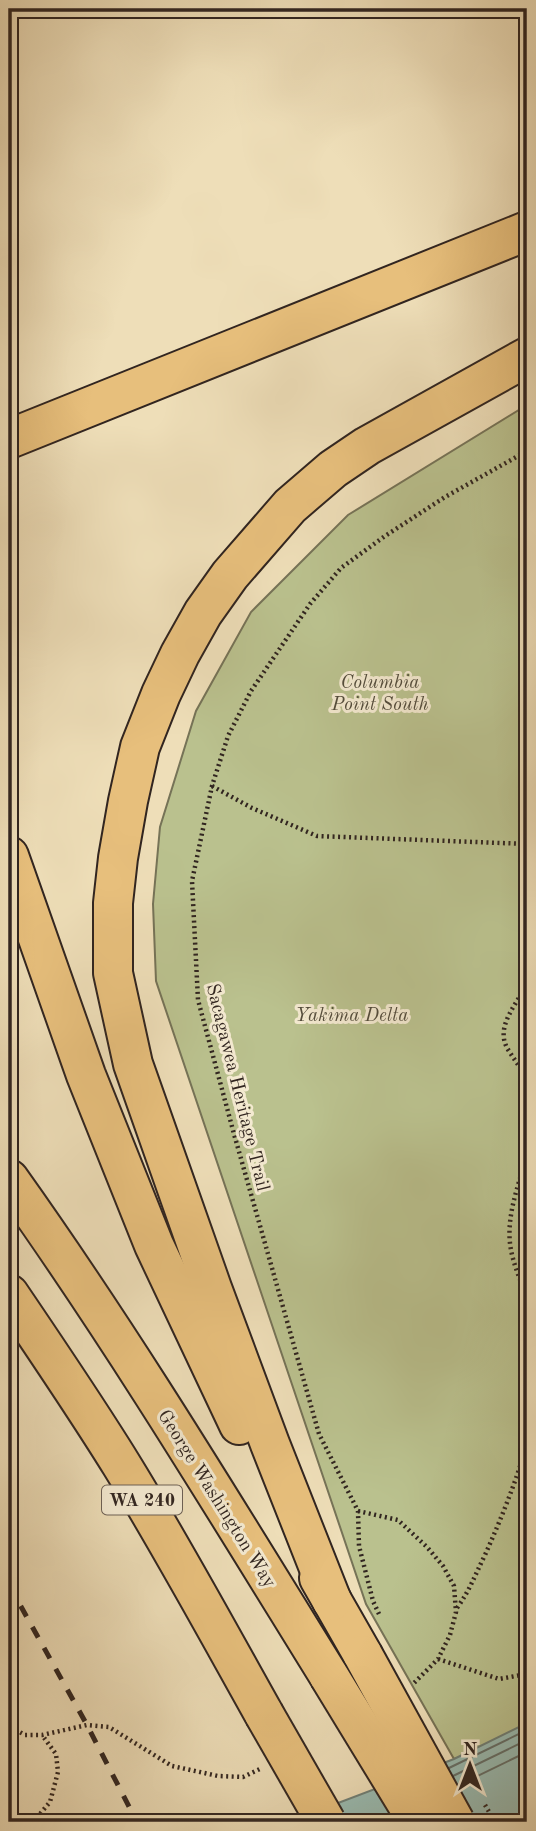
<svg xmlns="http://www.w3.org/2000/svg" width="536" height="1831" viewBox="0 0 536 1831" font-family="'Old Standard TT',serif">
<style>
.green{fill:#bac18e;stroke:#767357;stroke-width:2}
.water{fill:#99bcb3;stroke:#6f8078;stroke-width:2}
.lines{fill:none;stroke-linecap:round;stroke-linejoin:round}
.shore{stroke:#65706a;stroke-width:2}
.highway-casing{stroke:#312520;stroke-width:42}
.path{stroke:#312520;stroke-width:4.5;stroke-dasharray:2 3.5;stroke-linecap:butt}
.highway{stroke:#e7bf7c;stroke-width:38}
.rail{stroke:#312520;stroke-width:5;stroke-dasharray:12 12;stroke-linecap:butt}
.highway-bridge-casing{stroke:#312520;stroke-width:42;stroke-linecap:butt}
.path-bridge{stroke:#312520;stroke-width:4.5;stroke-dasharray:2 3.5;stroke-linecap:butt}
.highway-bridge{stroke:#e7bf7c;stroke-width:38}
.labels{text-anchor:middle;stroke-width:6;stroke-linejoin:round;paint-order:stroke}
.shield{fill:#f4ead1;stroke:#6c6055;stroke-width:2}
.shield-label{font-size:18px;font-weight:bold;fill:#312520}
.park-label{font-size:19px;font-style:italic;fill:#534c3c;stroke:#f4ead1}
.street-label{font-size:19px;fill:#312520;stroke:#f4ead1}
</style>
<rect width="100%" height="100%" fill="#eedeb8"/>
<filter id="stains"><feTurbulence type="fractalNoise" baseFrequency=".00286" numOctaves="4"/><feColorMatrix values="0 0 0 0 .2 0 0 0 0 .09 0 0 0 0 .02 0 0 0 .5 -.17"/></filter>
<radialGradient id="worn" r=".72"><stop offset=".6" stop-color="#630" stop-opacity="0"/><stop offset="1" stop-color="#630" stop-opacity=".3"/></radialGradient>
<!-- green -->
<polygon class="green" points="527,405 527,1732 454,1759 366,1604 156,981 153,904 160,827 196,711 251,612 348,515"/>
<!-- water -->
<polygon class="water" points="527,1723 527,1822 288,1822 454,1759"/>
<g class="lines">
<!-- shore -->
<g class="shore">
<polyline points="449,1768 527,1730"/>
<polyline points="453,1776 527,1740"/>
<polyline points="459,1785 527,1752"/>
</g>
<!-- highway casing -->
<g class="highway-casing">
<g id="highway">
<polyline points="9,439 527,231"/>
<polyline points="9,856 86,1075 154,1245 239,1425"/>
<path d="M9,1179c114,160 216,329 320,497"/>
<path d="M9,1294c38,56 76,112 112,170 50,81 96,166 143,250"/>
<polyline points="319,1578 363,1655"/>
<polyline points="332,1601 270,1444 212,1288 133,1064 113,973 113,903 118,858 128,801 140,747 161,694 180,654 203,613 230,575 290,506 333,469 367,446 527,357"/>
</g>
</g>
<!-- path -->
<g class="path">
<polyline points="212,786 252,808 317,836 527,844"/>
<path d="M527,984c-10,20 -34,44 -18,67 6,10 13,18 18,29"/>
<path d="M527,1156c-9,30 -22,63 -16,94 3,16 10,32 16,47"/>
<polyline points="358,1511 398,1520 427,1547 443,1566 454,1586 456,1612 450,1635 438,1659 413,1684"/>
<path d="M457,1608c13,-18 18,-33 28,-53 16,-36 31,-73 42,-111"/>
<polyline points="379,1614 373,1601 359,1546 358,1511 319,1434 234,1134 198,1000 192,881 212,786 228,736 251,691 310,604 341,568 385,536 445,497 527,451"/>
<polyline points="438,1659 499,1679 527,1674"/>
<polyline points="9,1721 14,1729 25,1735 42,1735 87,1725 109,1727 172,1766 218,1776 243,1777 262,1768"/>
<polyline points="33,1822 50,1802 58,1772 56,1754 42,1735"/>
</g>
<!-- highway -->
<use href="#highway" class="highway"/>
<!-- rail -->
<polyline class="rail" points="9,1585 87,1725 137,1822"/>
<!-- highway-bridge casing -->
<g class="highway-bridge-casing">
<g id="highway-bridge">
<polyline points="363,1655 455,1822"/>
<polyline points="329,1676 418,1822"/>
<polyline points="264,1714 326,1822"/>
</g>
</g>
<!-- path-bridge -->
<polyline class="path-bridge" points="485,1805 495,1822"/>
<!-- highway-bridge -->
<use href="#highway-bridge" class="highway-bridge"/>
</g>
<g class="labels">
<!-- shield labels -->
<rect class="shield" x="102" y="1485.5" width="80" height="29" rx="5"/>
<g class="shield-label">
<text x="142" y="1506">WA 240</text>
</g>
<!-- park labels -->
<g class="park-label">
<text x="380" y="688">Columbia<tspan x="380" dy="22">Point South</tspan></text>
<text x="352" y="1021">Yakima Delta</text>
</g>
<!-- street labels -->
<g class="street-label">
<text transform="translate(239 1087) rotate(76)" y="7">Sacagawea Heritage Trail</text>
<text transform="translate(218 1498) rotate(58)" y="7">George Washington Way</text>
</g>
</g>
<!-- margin -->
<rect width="536" height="1831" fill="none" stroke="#eedeb8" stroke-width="35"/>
<rect x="10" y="10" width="515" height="1810" fill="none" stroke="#312520" stroke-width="3.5"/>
<rect x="18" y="18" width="501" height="1796" fill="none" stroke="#312520" stroke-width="2"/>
<!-- north arrow -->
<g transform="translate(470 1765)" stroke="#f4ead1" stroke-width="5" paint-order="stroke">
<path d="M0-5L12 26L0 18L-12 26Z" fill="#312520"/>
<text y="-10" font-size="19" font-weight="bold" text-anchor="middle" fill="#312520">N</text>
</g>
<rect width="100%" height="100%" filter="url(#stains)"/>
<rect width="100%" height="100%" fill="url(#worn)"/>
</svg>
